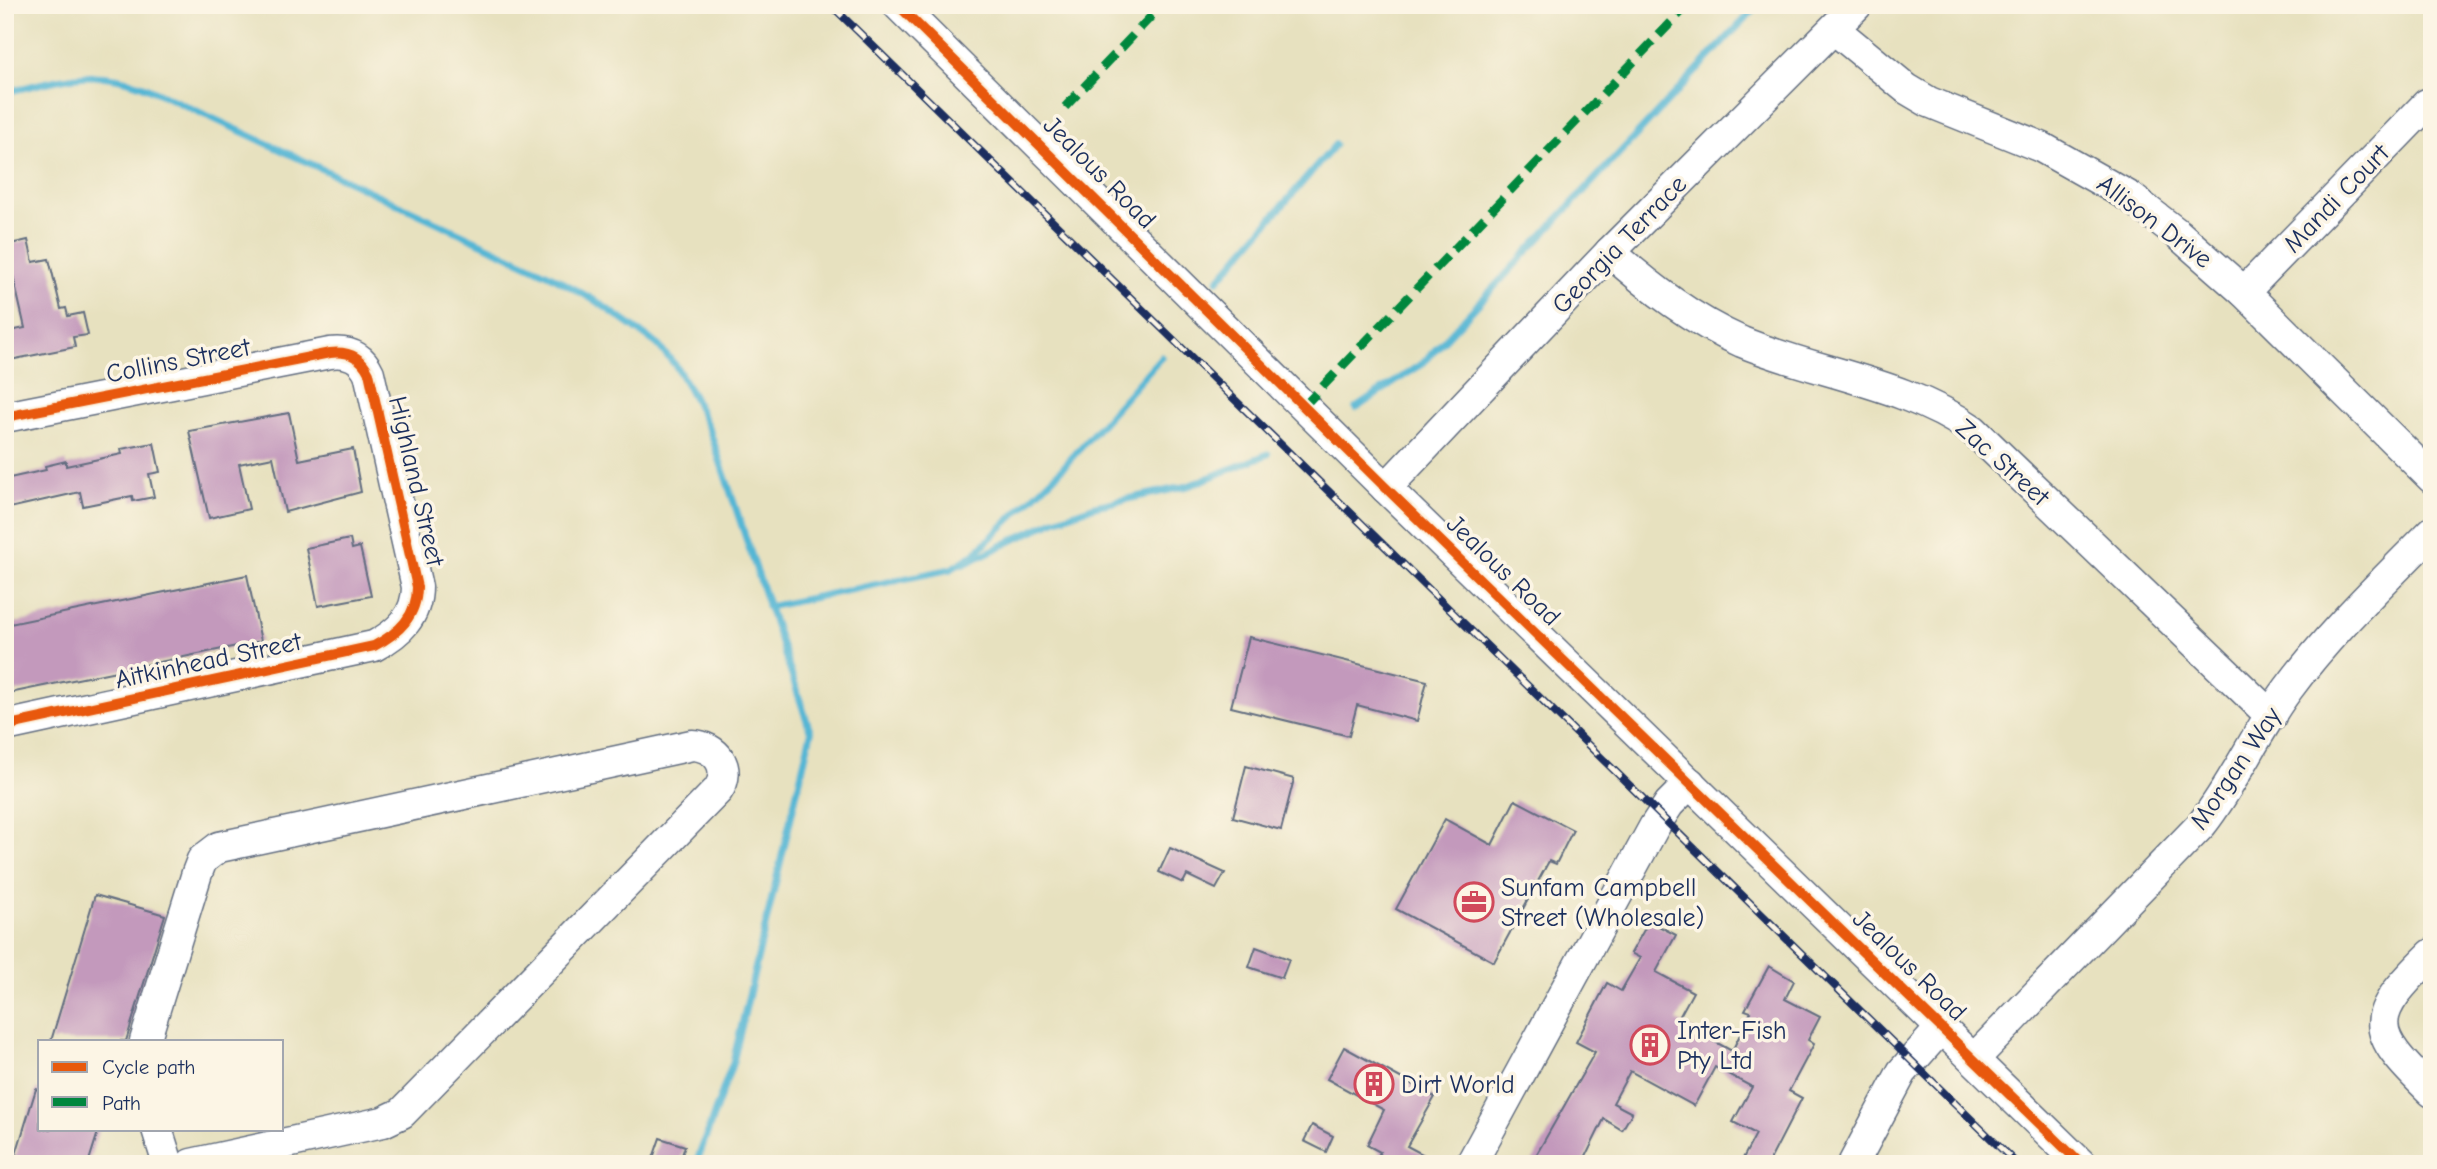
<svg xmlns="http://www.w3.org/2000/svg" width="2437" height="1169" viewBox="0 0 2437 1169" font-family="'Comic Neue',sans-serif">
<style>
.lines{fill:none;stroke-linecap:round;stroke-linejoin:round}
.stream{stroke:#55b6d4;stroke-width:7}
.building{fill:#c399bc}
.minor-casing{stroke:#626d80;stroke-width:33}
.minor{stroke:#fff;stroke-width:30}
.rail-casing{stroke:#1b2f5e;stroke-width:8}
.rail{stroke:#fcf5e5;stroke-width:5;stroke-dasharray:16;stroke-linecap:butt}
.quiet{stroke:#00873e;stroke-width:9;stroke-dasharray:18 9;stroke-linecap:butt}
.cycleway-casing{stroke:#fcf5e5;stroke-width:15}
.cycleway{stroke:#e8590c;stroke-width:10}
.labels{text-anchor:middle;stroke-width:7;stroke-linejoin:round;paint-order:stroke}
.street-label{font-size:26px;fill:#1b2f5e;stroke:#fcf5e5}
.poi-label{font-size:26px;fill:#1b2f5e;stroke:#fcf5e5;text-anchor:start}
</style>
<rect width="100%" height="100%" fill="#fcf5e5"/>
<filter id="ink" filterUnits="userSpaceOnUse"><feTurbulence type="fractalNoise" baseFrequency=".0143" numOctaves="2"/><feDisplacementMap in="SourceGraphic" scale="14" xChannelSelector="R" yChannelSelector="G"/><feConvolveMatrix kernelMatrix="1 2 1 2 8 2 1 2 1" color-interpolation-filters="sRGB"/></filter>
<filter id="wash" filterUnits="userSpaceOnUse"><feTurbulence type="fractalNoise" baseFrequency=".00686" numOctaves="4" result="noise"/><feDisplacementMap in="SourceGraphic" scale="28" xChannelSelector="R" yChannelSelector="G"/><feGaussianBlur stdDeviation="1.57" result="paint"/><feColorMatrix in="noise" values="0 0 0 0 0 0 0 0 0 0 0 0 0 0 0 0 0 1.4 0 .05"/><feComposite in="paint" operator="in"/></filter>
<g filter="url(#wash)">
<rect width="100%" height="100%" fill="#e7e1bf"/>
<g class="lines">
<!-- stream -->
<g class="stream">
<path d="M5,92c51,-11 85,-26 136,-7l409,190 49,28 58,41 19,22 18,32 16,33 101,302 -78,329 -37,102"/>
<polyline points="1218,280 1335,145"/>
<polyline points="1356,408 1423,363 1758,5"/>
<polyline points="964,564 1055,520 1095,506 1188,486 1268,454"/>
<polyline points="768,607 951,569 973,555 1059,472 1161,357"/>
</g>
</g>
<g id="blocks">
<!-- building -->
<g class="building">
<polygon points="28,240 33,262 49,259 61,309 66,308 68,316 83,313 88,335 73,337 75,347 5,361 5,332 25,328 6,245"/>
<polygon points="289,413 299,460 353,449 361,492 285,512 273,457 239,464 249,509 209,518 189,431"/>
<polygon points="154,443 160,472 149,474 154,497 133,501 132,496 83,506 80,492 5,509 5,479 46,470 45,466 66,461 66,466 122,454 121,449"/>
<polygon points="350,539 352,549 360,547 371,596 318,606 306,548"/>
<polygon points="247,575 261,641 5,694 5,625"/>
<polygon points="1249,637 1427,681 1417,721 1357,705 1349,736 1231,707"/>
<polygon points="1246,766 1294,779 1281,830 1233,817"/>
<polygon points="1515,800 1573,830 1556,864 1549,861 1494,962 1396,909 1445,819 1492,845"/>
<polygon points="1170,848 1225,873 1216,889 1187,875 1183,883 1159,872"/>
<polygon points="95,895 165,915 126,1041 51,1041"/>
<polygon points="1649,921 1676,935 1656,972 1693,992 1677,1021 1732,1051 1751,1012 1745,1010 1769,966 1794,981 1785,999 1820,1017 1808,1040 1814,1044 1789,1091 1802,1098 1768,1164 1740,1164 1756,1134 1733,1122 1752,1087 1715,1067 1694,1106 1630,1071 1613,1103 1632,1113 1622,1130 1604,1119 1582,1164 1531,1164 1595,1052 1576,1042 1607,983 1621,991 1640,958 1631,953"/>
<polygon points="1256,947 1289,959 1282,978 1249,967"/>
<polygon points="1344,1047 1435,1097 1407,1146 1441,1164 1374,1164 1380,1152 1367,1145 1384,1110 1327,1079"/>
<polygon points="36,1089 40,1090 40,1129 99,1129 88,1164 13,1164"/>
<polygon points="1312,1125 1333,1136 1326,1152 1304,1141"/>
<polygon points="660,1138 685,1146 679,1164 651,1164"/>
</g>
</g>
</g>
<g filter="url(#ink)">
<use href="#blocks" fill-opacity="0" stroke="#626d80" stroke-width="2"/>
<g class="lines">
<!-- minor casing -->
<g class="minor-casing">
<g id="minor">
<polyline points="898,5 1386,488 2081,1164"/>
<polyline points="1834,29 1907,89 1929,102 2041,147 2130,197 2178,234 2244,292 2432,478"/>
<path d="M1610,252c41,36 82,68 132,90 75,31 164,41 231,88l298,286"/>
<polyline points="2244,292 2427,104"/>
<path d="M5,417l325,-64c18,-2 31,3 39,20l48,214c0,29 -18,46 -43,59l-369,80"/>
<polyline points="1386,488 1610,252 1857,5"/>
<path d="M2432,954c-65,64 -65,75 0,138"/>
<path d="M145,1041l52,-168 5,-13 17,-13 473,-102c24,1 41,23 26,45l-316,323 -19,9 -192,42"/>
<path d="M1974,1059l228,-235c33,-42 54,-92 86,-135 42,-57 94,-106 144,-157"/>
<polyline points="157,1129 168,1164"/>
<polyline points="1471,1164 1654,827 1669,804 1690,783"/>
<polyline points="1853,1164 1902,1072 1941,1028"/>
</g>
</g>
<!-- minor -->
<use href="#minor" class="minor"/>
<!-- rail casing -->
<g class="rail-casing">
<polyline id="rail" points="831,5 2017,1164"/>
</g>
<!-- rail -->
<use href="#rail" class="rail"/>
<!-- quiet -->
<g class="quiet">
<polyline points="1065,107 1162,5"/>
<polyline points="1304,406 1688,5"/>
</g>
<!-- cycleway casing -->
<g class="cycleway-casing">
<g id="cycleway">
<polyline points="898,5 1386,488 2081,1164"/>
<path d="M5,417l325,-64c18,-2 31,3 39,20l48,214c0,29 -18,46 -43,59l-369,80"/>
</g>
</g>
<!-- cycleway -->
<use href="#cycleway" class="cycleway"/>
</g>
</g>
<!-- icons -->
<defs>
<g id="office-ring" transform="scale(2.0125)"><circle r="9.5" fill="#fcf5e5" stroke="#d1495b" stroke-width="1.5"/><path d="M-6-3h4V-5.5h4V-3h4V5H-6ZM-1-4.5V-3h2v-1.5ZM-6 0V1H6V0Z" fill="#d1495b"/></g>
<g id="building-ring" transform="scale(2.0125)"><circle r="9.5" fill="#fcf5e5" stroke="#d1495b" stroke-width="1.5"/><path d="M-4-6H4V6H1V3H-1V6H-4ZM-2.5-4.3h1.7v1.8h-1.7ZM.8-4.3h1.7v1.8H.8ZM-2.5-1h1.7V.8h-1.7ZM.8-1h1.7V.8H.8Z" fill="#d1495b"/></g>
</defs>
<g fill-rule="evenodd">
<use href="#office-ring" x="1474" y="902"/>
<use href="#building-ring" x="1650" y="1045"/>
<use href="#building-ring" x="1374" y="1084"/>
</g>
<g class="labels">
<!-- street labels -->
<g class="street-label">
<text transform="translate(1100 172) rotate(45)" y="9">Jealous Road</text>
<text transform="translate(2336 198) rotate(-46)" y="9">Mandi Court</text>
<text transform="translate(2155 221) rotate(37)" y="9">Allison Drive</text>
<text transform="translate(1619 244) rotate(-46)" y="9">Georgia Terrace</text>
<text transform="translate(178 360) rotate(-11)" y="9">Collins Street</text>
<text transform="translate(2003 462) rotate(42)" y="9">Zac Street</text>
<text transform="translate(417 481) rotate(77)" y="9">Highland Street</text>
<text transform="translate(1504 570) rotate(44)" y="9">Jealous Road</text>
<text transform="translate(208 660) rotate(-12)" y="9">Aitkinhead Street</text>
<text transform="translate(2235 768) rotate(-56)" y="9">Morgan Way</text>
<text transform="translate(1910 965) rotate(44)" y="9">Jealous Road</text>
</g>
<!-- poi labels -->
<g class="poi-label">
<text x="1501" y="896">Sunfam Campbell<tspan x="1501" dy="30">Street (Wholesale)</tspan></text>
<text x="1677" y="1039">Inter-Fish<tspan x="1677" dy="30">Pty Ltd</tspan></text>
<text x="1401" y="1093">Dirt World</text>
</g>
</g>
<!-- margin -->
<rect width="2437" height="1169" fill="none" stroke="#fcf5e5" stroke-width="28"/>
<!-- legend -->
<rect x="38" y="1040" width="245" height="91" fill="#fcf5e5" stroke="#a2a6af" stroke-width="2"/>
<rect x="52" y="1062" width="35" height="10" fill="#e8590c" stroke="#a2a6af" stroke-width="2"/>
<text x="102" y="1074" font-size="21" fill="#1b2f5e">Cycle path</text>
<rect x="52" y="1097" width="35" height="10" fill="#00873e" stroke="#a2a6af" stroke-width="2"/>
<text x="102" y="1110" font-size="21" fill="#1b2f5e">Path</text>
</svg>
